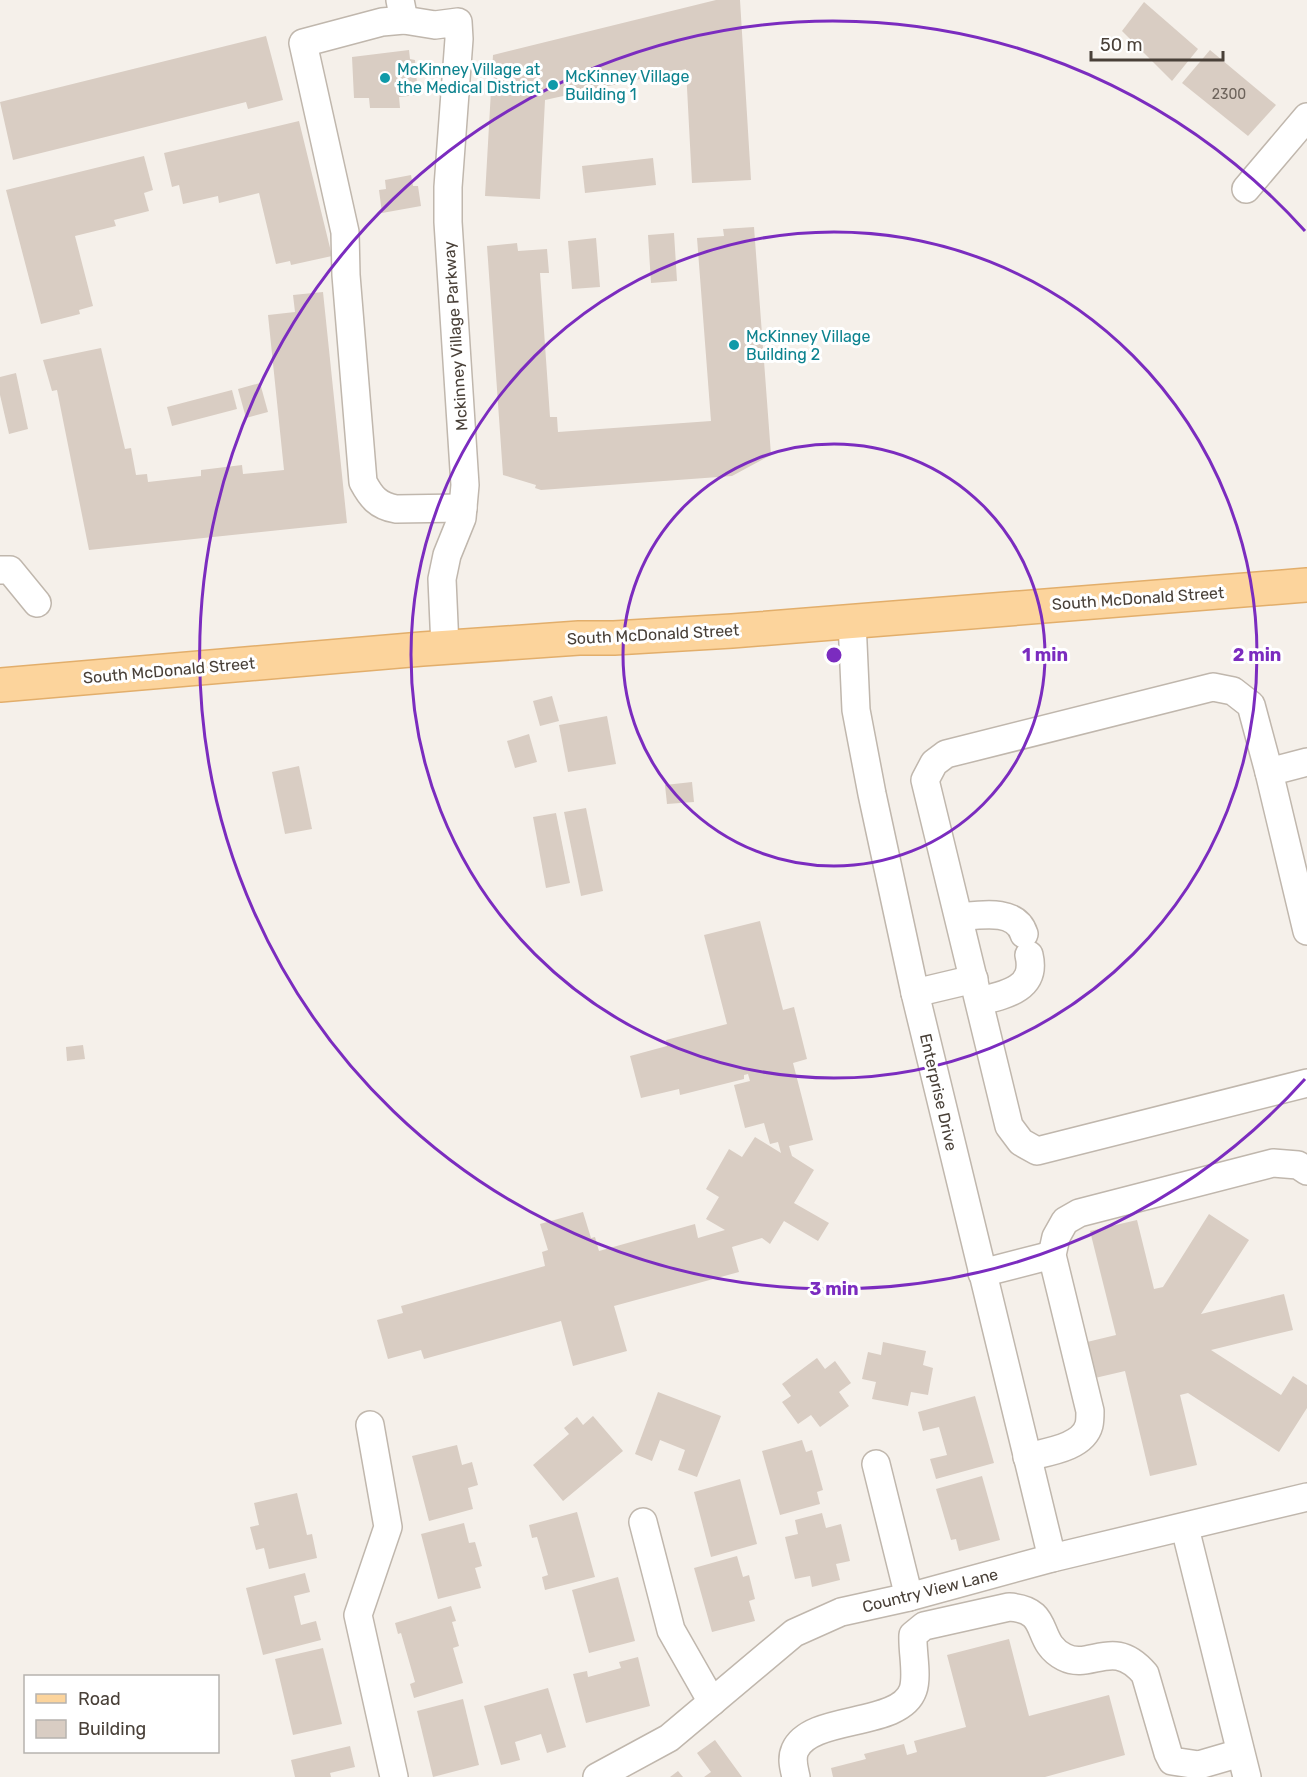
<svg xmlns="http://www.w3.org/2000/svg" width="1307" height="1777" viewBox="0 0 1307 1777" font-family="Rubik,sans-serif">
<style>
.building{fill:#d9cdc3}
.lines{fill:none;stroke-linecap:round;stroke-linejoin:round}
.minor-casing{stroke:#c0b7ad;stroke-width:30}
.major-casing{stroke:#e2ae6b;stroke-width:36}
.minor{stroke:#fff;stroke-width:27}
.major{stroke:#fcd49c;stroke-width:33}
.ring{fill:none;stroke:#7b2cbf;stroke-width:3}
.culture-dot{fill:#0f9aa8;stroke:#fff;stroke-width:2}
.labels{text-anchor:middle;stroke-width:6;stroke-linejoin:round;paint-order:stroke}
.number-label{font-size:14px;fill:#6d635b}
.culture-label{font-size:16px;fill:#0d838f;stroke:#fff;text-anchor:start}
.street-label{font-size:16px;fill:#494038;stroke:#fff}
.centre{fill:#7b2cbf;stroke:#fff;stroke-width:3}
.ring-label{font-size:18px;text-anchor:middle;font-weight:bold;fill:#7b2cbf;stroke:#fff;stroke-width:6;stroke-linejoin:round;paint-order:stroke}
</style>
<rect width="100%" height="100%" fill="#f5f0ea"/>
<!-- building -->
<g class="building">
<polygon points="716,0 740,0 751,180 692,183 686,69 545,100 540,199 485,196 493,55"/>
<polygon points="1144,2 1198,49 1172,81 1122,31"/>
<polygon points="266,36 283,100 248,109 246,102 13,160 0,102"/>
<polygon points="409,50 410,59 415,60 418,95 399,97 400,108 370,108 369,98 354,98 352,57"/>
<polygon points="1210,50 1276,105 1248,136 1182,83"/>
<polygon points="299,121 332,256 291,265 290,261 276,264 259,193 219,203 218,196 183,204 179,185 172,187 164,153"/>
<polygon points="144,156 153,190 144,193 149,211 114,220 116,226 75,236 93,306 79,310 80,314 41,324 6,190"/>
<polygon points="653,158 656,185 585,193 582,166"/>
<polygon points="411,175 413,186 418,186 421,206 382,213 379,190 386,189 385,180"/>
<polygon points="754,227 771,455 732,476 541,490 535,488 536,485 503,475 487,246 517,243 518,251 547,249 549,273 540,273 550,417 557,417 558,432 711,421 697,238 724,236 723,229"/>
<polygon points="674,233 677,281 651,283 648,235"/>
<polygon points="596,238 600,287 572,289 568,241"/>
<polygon points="323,292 347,523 89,550 57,390 52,391 43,360 101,348 125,449 131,448 136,475 147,474 148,482 201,476 201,470 242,465 243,474 284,470 268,315 295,312 293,295"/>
<polygon points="16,373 28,429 9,434 0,395 0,377"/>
<polygon points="260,383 268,412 246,418 238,389"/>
<polygon points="232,390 237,409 172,426 167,407"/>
<polygon points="552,696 559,721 540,726 533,701"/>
<polygon points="607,716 616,764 568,772 559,725"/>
<polygon points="529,734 537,762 515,768 507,741"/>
<polygon points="299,766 312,829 285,834 272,772"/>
<polygon points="692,782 694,802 667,804 665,785"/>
<polygon points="586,808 603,891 581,896 564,812"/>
<polygon points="556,813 570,883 546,888 533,817"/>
<polygon points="760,921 783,1010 794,1007 807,1059 793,1063 813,1140 789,1146 792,1156 814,1170 794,1203 829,1223 818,1241 784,1221 770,1244 762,1238 732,1247 739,1272 614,1306 627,1351 573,1366 561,1321 424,1359 421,1350 388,1359 377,1320 403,1313 401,1306 545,1266 542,1252 548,1250 540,1224 583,1212 591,1238 595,1237 599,1251 695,1224 698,1238 725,1230 706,1219 719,1197 706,1189 729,1149 742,1157 755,1137 781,1153 778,1142 770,1144 764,1123 745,1128 734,1085 750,1081 748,1074 744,1075 744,1079 680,1095 679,1089 641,1098 630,1056 667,1046 666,1040 727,1024 704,935"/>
<polygon points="83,1045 85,1059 67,1061 66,1047"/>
<polygon points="1209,1214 1249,1240 1201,1314 1284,1294 1293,1330 1211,1350 1281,1395 1293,1376 1307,1385 1307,1408 1279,1452 1188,1393 1180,1395 1197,1465 1150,1476 1125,1371 1095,1378 1087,1342 1116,1335 1090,1231 1137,1220 1154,1289 1163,1287"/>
<polygon points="883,1342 926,1351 923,1365 933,1368 928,1395 911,1392 908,1406 872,1399 876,1382 862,1379 868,1352 881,1355"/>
<polygon points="817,1358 825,1369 835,1361 851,1383 839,1392 849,1406 820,1427 811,1415 798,1424 782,1402 791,1396 782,1384"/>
<polygon points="658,1392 721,1416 697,1477 678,1470 685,1450 660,1440 652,1461 635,1454"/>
<polygon points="975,1396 994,1463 936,1479 930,1459 947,1455 939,1427 923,1431 918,1412"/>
<polygon points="593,1416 623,1451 563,1501 533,1465 569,1434 564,1428 577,1417 583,1425"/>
<polygon points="802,1440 806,1452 812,1450 823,1490 817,1492 820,1504 780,1515 762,1451"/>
<polygon points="457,1445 462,1465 472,1462 478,1485 468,1488 473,1509 429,1521 412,1456"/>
<polygon points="982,1476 1000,1540 959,1551 956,1539 951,1540 936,1489"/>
<polygon points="740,1479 757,1544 711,1557 694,1492"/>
<polygon points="297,1493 307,1535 312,1534 317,1558 269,1569 264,1548 256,1550 250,1527 259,1525 254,1503"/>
<polygon points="577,1512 595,1577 545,1590 542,1577 548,1575 537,1537 532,1538 529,1525"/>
<polygon points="822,1513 826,1528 841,1524 850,1561 836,1564 840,1580 812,1587 810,1576 795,1579 785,1537 798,1534 795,1520"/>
<polygon points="464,1523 469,1543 475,1542 482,1566 475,1568 481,1588 438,1599 421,1534"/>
<polygon points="737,1556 743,1577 749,1575 755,1599 749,1601 755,1621 712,1632 694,1568"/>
<polygon points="305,1573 310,1592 294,1596 301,1625 316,1621 321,1640 263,1655 246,1588"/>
<polygon points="618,1577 635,1641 589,1653 572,1590"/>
<polygon points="451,1606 456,1621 452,1622 459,1646 453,1648 463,1683 414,1698 410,1684 415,1682 401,1633 398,1634 395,1623"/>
<polygon points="1009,1639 1029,1716 1109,1695 1125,1755 1045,1777 833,1777 831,1768 866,1759 864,1754 904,1744 907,1755 917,1752 914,1741 966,1727 947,1655"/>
<polygon points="323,1648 342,1724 293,1735 275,1659"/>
<polygon points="638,1657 650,1706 586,1723 573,1674 587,1671 588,1677 621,1668 619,1662"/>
<polygon points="548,1688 566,1747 547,1753 541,1734 515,1742 520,1760 501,1765 484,1706"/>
<polygon points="463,1699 479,1765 433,1777 417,1711"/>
<polygon points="715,1740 742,1777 704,1777 711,1772 697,1753"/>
<polygon points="350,1746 355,1767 330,1773 331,1777 295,1777 291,1760"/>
<polygon points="678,1771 683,1777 670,1777"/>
</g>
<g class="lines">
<!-- minor casing -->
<g class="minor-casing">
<g id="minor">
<polyline points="400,0 404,20 435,25 458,22 459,39 448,187 448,222 465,485 462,518 447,555 442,579 445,647"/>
<path d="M404,20l-22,2 -79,21 42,189 1,43 17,207c8,15 15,24 33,27l67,-1"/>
<polyline points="1246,189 1307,117"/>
<polyline points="0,570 10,570 37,603"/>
<polyline points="852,621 856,710 872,794 915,993 1052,1558"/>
<polyline points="1269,772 1307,762"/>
<path d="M959,917c21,-2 57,-9 65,17"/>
<polyline points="1307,931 1269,772 1251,705 1233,691 1213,687 946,754 934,763 925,780 1009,1126 1021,1142 1037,1151 1307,1083"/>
<polyline points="915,993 974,979"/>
<path d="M980,1001c25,-6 57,-12 49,-46"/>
<polyline points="982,1273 1052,1255"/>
<polyline points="370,1425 388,1527 358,1615 394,1777"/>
<path d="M1027,1457c19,-5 56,-9 62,-32 1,-4 1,-10 1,-14l-38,-156 4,-18 9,-16 14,-8 194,-50 25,2 9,6"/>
<polyline points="876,1464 909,1597"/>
<polyline points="643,1522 671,1630 712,1702"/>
<polyline points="1185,1528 1247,1777"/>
<polyline points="597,1777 669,1738 794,1633 841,1612 909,1597 1052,1558 1307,1497"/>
<path d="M796,1777c-2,-9 -5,-18 -1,-27 16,-36 105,-22 118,-60 5,-15 -1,-39 0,-55l11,-9 85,-19c44,3 24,34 55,50 27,14 49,-21 81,17l23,79 4,8 27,4 41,-12"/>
</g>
</g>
<!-- major casing -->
<g class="major-casing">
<polyline id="major" points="0,685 422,649 579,638 614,638 732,631 1307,585"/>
</g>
<!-- minor -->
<use href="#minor" class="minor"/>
<!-- major -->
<use href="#major" class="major"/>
</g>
<!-- distance rings -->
<g class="ring">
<circle cx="834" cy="655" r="211"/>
<circle cx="834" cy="655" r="423"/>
<path d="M1305 1079A634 634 0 1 1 1305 231"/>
</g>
<!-- markers -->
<g class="culture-dot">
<circle cx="385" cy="78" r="6"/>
<circle cx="553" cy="85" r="6"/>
<circle cx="734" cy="345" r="6"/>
</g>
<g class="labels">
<!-- number labels -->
<g class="number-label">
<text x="1229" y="99">2300</text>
</g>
<!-- culture labels -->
<g class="culture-label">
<text x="397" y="75">McKinney Village at<tspan x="397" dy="18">the Medical District</tspan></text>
<text x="565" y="82">McKinney Village<tspan x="565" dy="18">Building 1</tspan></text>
<text x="746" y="342">McKinney Village<tspan x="746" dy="18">Building 2</tspan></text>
</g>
<!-- street labels -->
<g class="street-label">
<text transform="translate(455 336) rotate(-94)" y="6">Mckinney Village Parkway</text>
<text transform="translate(1138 598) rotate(-4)" y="6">South McDonald Street</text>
<text transform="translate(653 634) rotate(-3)" y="6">South McDonald Street</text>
<text transform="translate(169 670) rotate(-5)" y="6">South McDonald Street</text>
<text transform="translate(939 1092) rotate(77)" y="6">Enterprise Drive</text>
<text transform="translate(930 1590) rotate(-14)" y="6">Country View Lane</text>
</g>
</g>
<circle cx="834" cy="655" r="9" class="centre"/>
<g class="ring-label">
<text x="1045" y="661">1 min</text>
<text x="1257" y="661">2 min</text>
<text x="834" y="1295">3 min</text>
</g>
<!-- legend -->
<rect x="24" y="1675" width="195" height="78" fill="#ffffff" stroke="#b6b3af" stroke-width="1.5"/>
<rect x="36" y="1694" width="30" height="9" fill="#fcd49c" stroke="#b6b3af" stroke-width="1.5"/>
<text x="78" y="1705" font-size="18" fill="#494038">Road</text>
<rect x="36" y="1720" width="30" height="18" fill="#d9cdc3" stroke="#b6b3af" stroke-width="1.5"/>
<text x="78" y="1735" font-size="18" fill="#494038">Building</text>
<!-- scale -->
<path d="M1091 51v9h132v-9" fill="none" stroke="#494038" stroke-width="3"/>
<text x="1100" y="51" font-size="18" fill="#494038" stroke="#ffffff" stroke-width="4.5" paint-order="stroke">50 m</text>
</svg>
